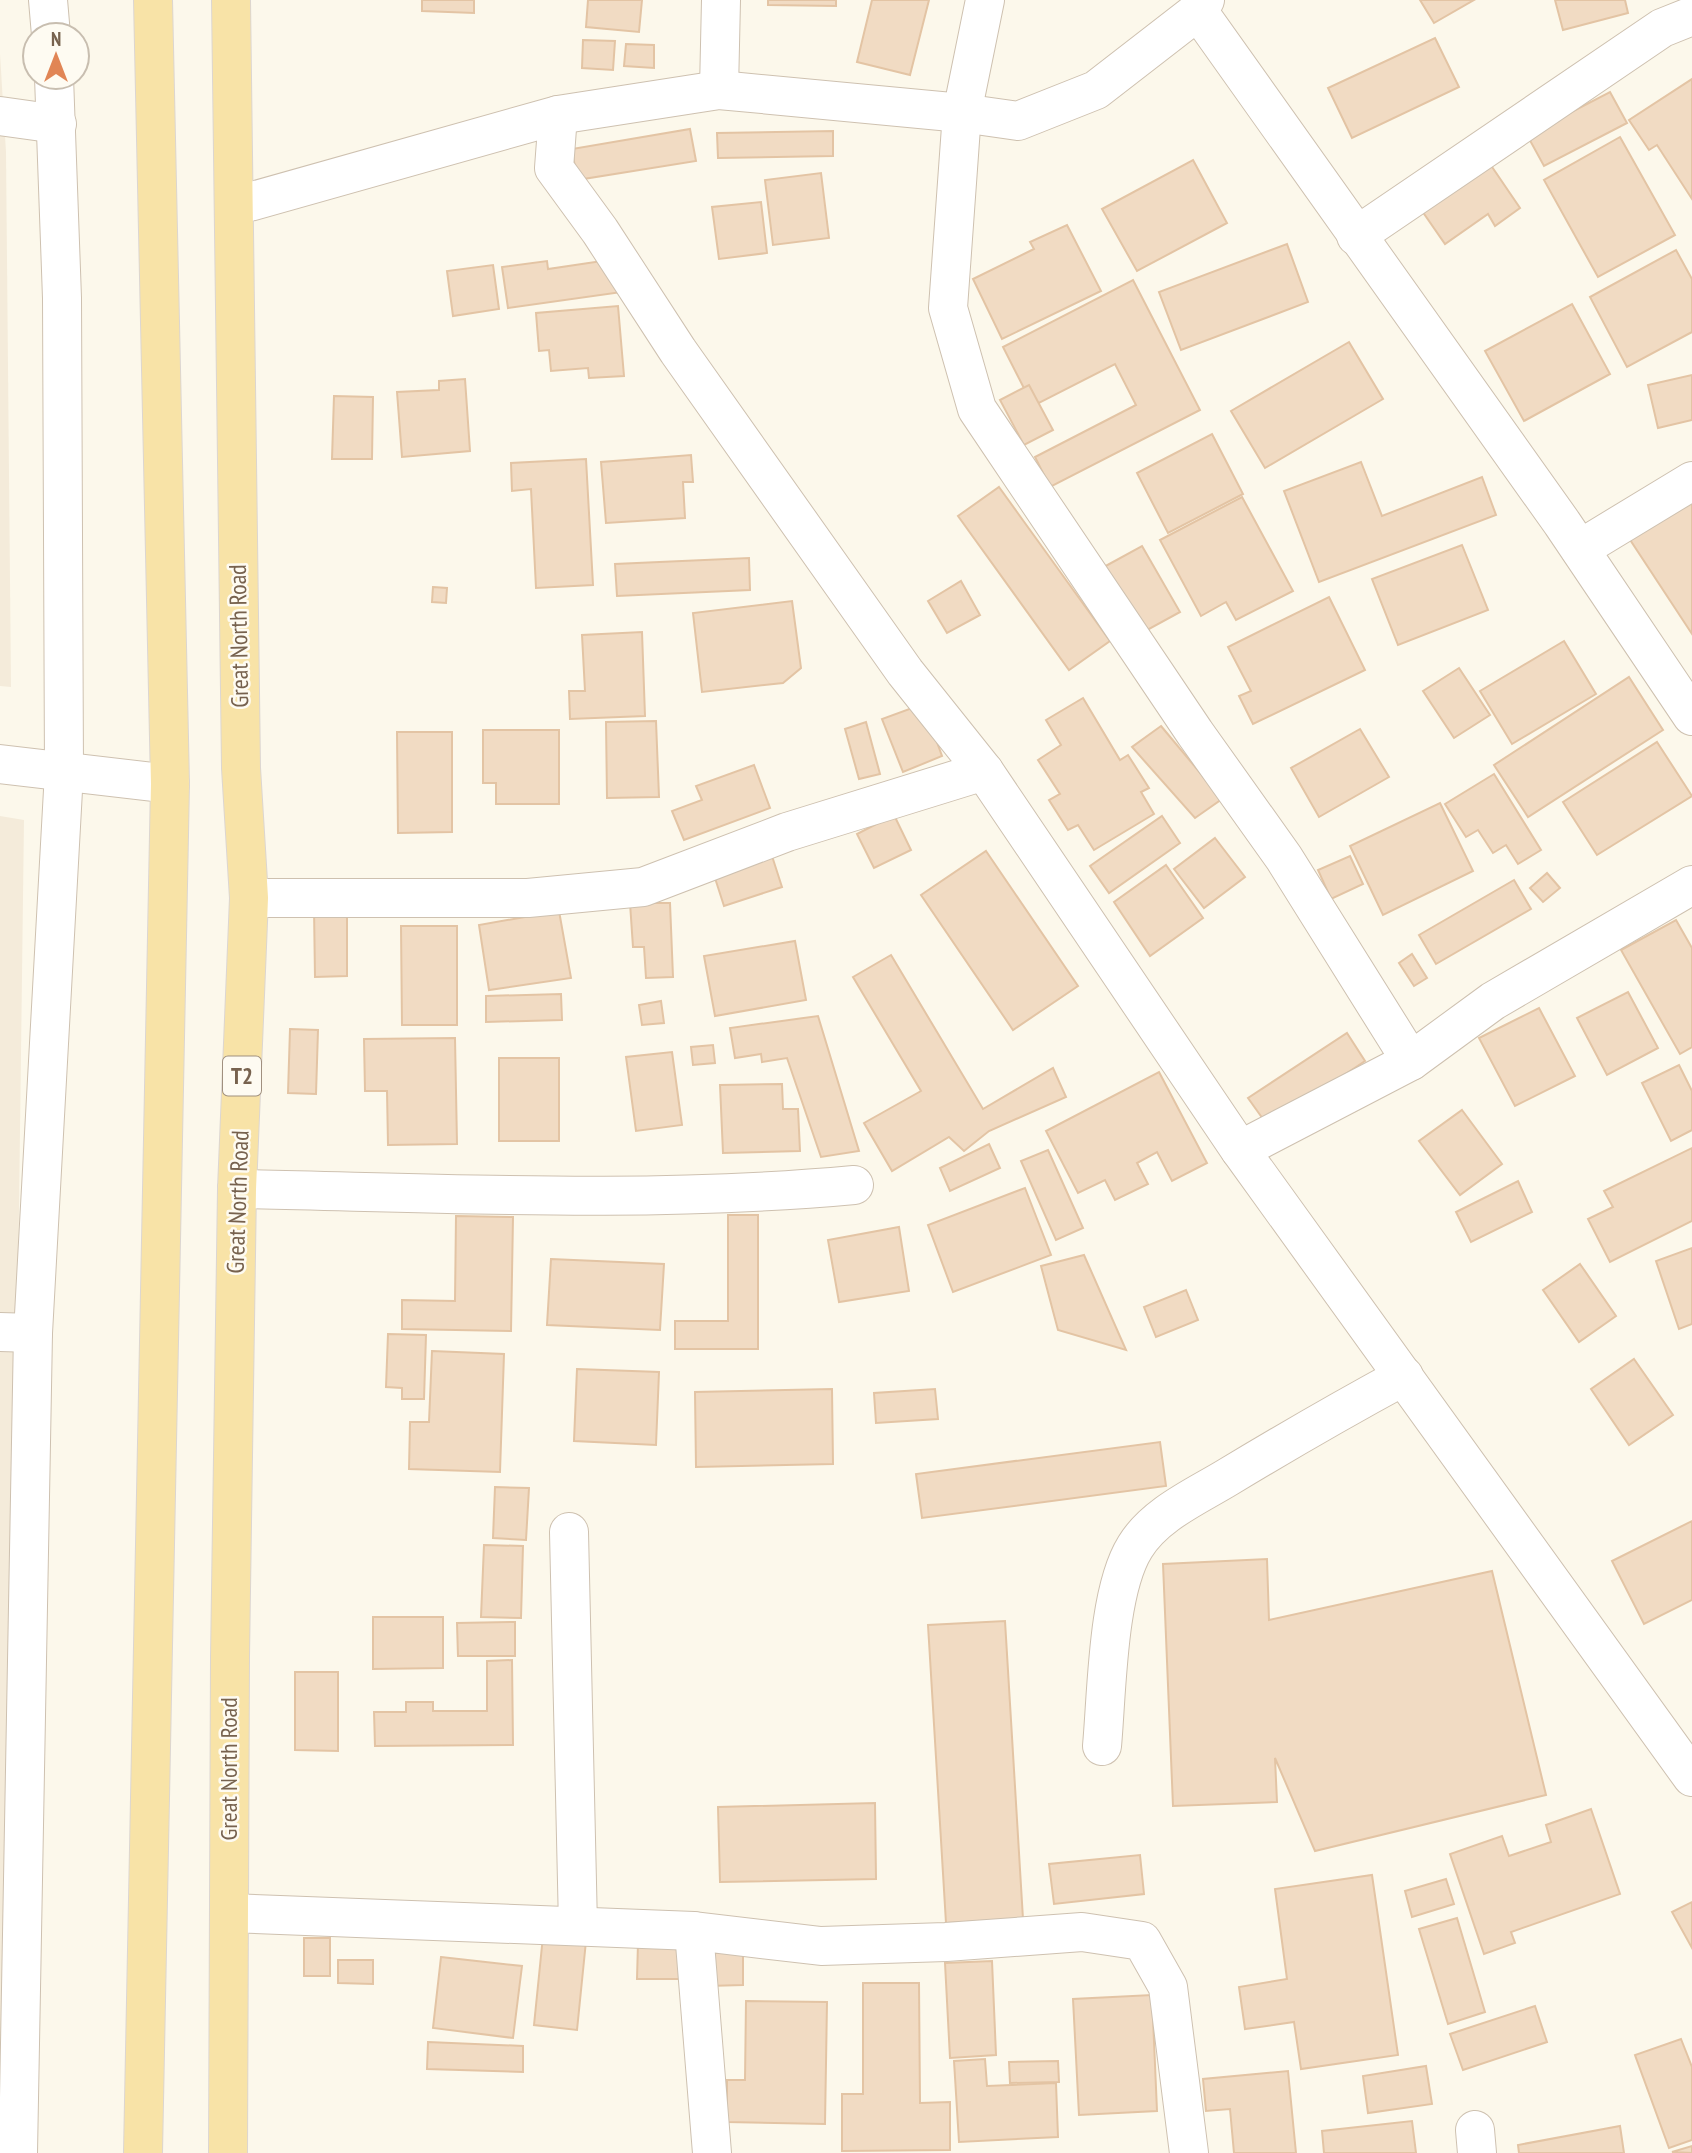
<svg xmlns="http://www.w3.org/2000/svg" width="1692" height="2153" viewBox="0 0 1692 2153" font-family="'PT Sans Narrow',sans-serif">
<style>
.residential{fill:#f4ebda}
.building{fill:#f1dbc3;stroke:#e3c4a4;stroke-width:2}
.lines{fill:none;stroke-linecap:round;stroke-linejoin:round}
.minor-casing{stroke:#cec1b0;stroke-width:40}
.major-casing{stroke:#dcd6d1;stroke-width:40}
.minor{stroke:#fff;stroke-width:38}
.major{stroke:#f8e3a7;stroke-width:38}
.labels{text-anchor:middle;stroke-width:5;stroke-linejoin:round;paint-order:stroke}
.shield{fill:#fefbf2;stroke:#a0907f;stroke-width:2}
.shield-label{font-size:23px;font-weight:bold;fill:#77624e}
.street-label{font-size:24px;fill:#77624e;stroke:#fefbf2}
</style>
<rect width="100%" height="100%" fill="#fcf8eb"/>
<!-- residential -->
<g class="residential">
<polygon points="0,54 6,152 11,687 0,686"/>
<polygon points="0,816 24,820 13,1677 0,2153"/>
</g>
<!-- building -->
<g class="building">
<polygon points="422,0 474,0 474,13 422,11"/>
<polygon points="588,0 642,0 639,32 586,27"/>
<polygon points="768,0 836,0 836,6 768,5"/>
<polygon points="872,0 929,0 910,75 857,62"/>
<polygon points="1420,0 1474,0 1434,23"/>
<polygon points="1555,0 1625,0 1628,13 1563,30"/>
<polygon points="1435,38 1459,87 1352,138 1328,88"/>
<polygon points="583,40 615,41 613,70 582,68"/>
<polygon points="626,44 654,45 654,68 624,66"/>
<polygon points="1692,79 1692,199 1657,145 1649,150 1629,120"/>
<polygon points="1610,92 1627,123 1544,166 1527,135"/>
<polygon points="690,129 696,161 577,180 572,149"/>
<polygon points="833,131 833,156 718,158 717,133"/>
<polygon points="1620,137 1675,235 1598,277 1544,180"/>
<polygon points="1193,160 1227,223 1137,271 1102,209"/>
<polygon points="1488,161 1520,208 1495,226 1488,214 1445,244 1420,208"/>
<polygon points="821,173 829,238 773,245 765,180"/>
<polygon points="761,202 767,253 719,259 712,207"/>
<polygon points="1067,225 1101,291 1002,339 973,279 1034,249 1030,242"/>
<polygon points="1287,244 1308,302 1181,350 1159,292"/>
<polygon points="1676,250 1692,279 1692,332 1627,367 1590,297"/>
<polygon points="615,259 629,291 508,308 502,267 547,261 548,269"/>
<polygon points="493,265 499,309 453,316 447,271"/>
<polygon points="1133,280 1200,410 1050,487 1035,457 1136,405 1115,364 1033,406 1003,347"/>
<polygon points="1572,304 1610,374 1524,421 1485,351"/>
<polygon points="618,306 624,376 589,378 588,368 551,371 549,350 539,351 536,313"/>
<polygon points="1349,342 1383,399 1265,468 1231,411"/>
<polygon points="1692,375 1692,420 1658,428 1648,385"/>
<polygon points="465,379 470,451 402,457 397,392 439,390 439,381"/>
<polygon points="1029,385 1053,430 1024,445 1000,400"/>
<polygon points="334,396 373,397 372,459 332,459"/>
<polygon points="1212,434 1243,494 1168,533 1137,473"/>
<polygon points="691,455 693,482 683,482 685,518 606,523 601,462"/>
<polygon points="586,459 593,585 536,588 531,489 512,491 511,463"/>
<polygon points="1361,462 1382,516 1482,477 1496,515 1319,582 1284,491"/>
<polygon points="999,487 1110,641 1069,670 958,516"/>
<polygon points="1692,490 1692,634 1623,529"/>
<polygon points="1242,497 1293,591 1236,620 1226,602 1201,616 1160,540"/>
<polygon points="1462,545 1488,610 1398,645 1372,579"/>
<polygon points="1142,546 1180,612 1140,634 1102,568"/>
<polygon points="749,558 750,590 617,596 615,564"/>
<polygon points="961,581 980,615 947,633 928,601"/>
<polygon points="433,587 447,588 446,603 432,602"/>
<polygon points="1329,597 1365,670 1253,724 1239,696 1251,691 1228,647"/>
<polygon points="792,601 801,668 783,683 702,692 693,613"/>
<polygon points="642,632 645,716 570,719 569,691 585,691 582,635"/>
<polygon points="1564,641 1596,694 1512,744 1480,691"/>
<polygon points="1459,668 1490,715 1454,738 1423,691"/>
<polygon points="1629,677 1663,730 1528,817 1494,765"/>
<polygon points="1083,698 1120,760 1128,755 1149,788 1141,792 1154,814 1094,850 1078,825 1068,830 1049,800 1060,794 1038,760 1061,745 1046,720"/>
<polygon points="923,704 942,756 903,772 882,719"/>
<polygon points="656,721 659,797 607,798 606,722"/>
<polygon points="866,722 880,774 859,779 845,729"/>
<polygon points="1161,726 1222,799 1195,818 1132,747"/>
<polygon points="1360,729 1389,777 1319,817 1291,768"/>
<polygon points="483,730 559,730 559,804 496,804 496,783 483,783"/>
<polygon points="397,732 452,732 452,832 398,833"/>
<polygon points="1657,742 1692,796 1597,855 1563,802"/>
<polygon points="754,765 770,808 684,840 672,811 702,800 696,786"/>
<polygon points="1494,774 1541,850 1518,864 1506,845 1493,853 1478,830 1466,837 1445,804"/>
<polygon points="1440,803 1473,871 1383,915 1350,846"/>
<polygon points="894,815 911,850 874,868 857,834"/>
<polygon points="1162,816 1180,843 1109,893 1090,866"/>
<polygon points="1215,838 1245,877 1204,908 1174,869"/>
<polygon points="986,851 1078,986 1013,1030 921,895"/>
<polygon points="772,856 782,887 724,906 714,875"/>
<polygon points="1350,856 1363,884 1331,899 1318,870"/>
<polygon points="1166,865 1203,918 1150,956 1114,902"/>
<polygon points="1547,873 1560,888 1543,902 1530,888"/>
<polygon points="1514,880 1531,909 1436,964 1419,935"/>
<polygon points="630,903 670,903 673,977 646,978 644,947 633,947"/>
<polygon points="314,908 347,908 347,976 315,977"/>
<polygon points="559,911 571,978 489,990 479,925"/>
<polygon points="1676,920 1692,948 1692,1047 1680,1054 1621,950"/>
<polygon points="401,926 457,926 457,1025 402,1025"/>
<polygon points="795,941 806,1000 715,1016 704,956"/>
<polygon points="1412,954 1427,978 1414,986 1399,963"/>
<polygon points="891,955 983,1109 1053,1068 1066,1097 989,1131 964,1151 949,1137 892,1171 864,1123 921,1091 853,977"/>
<polygon points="1628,992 1658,1048 1607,1075 1577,1018"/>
<polygon points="561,994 562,1020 486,1022 486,996"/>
<polygon points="661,1001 664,1023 642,1025 639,1005"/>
<polygon points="1539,1008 1575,1076 1515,1106 1479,1038"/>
<polygon points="818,1016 859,1151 821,1157 787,1058 762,1062 761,1054 735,1058 730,1028"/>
<polygon points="290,1029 318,1030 316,1094 288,1093"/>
<polygon points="1347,1033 1365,1061 1268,1126 1248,1098"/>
<polygon points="455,1038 457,1144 388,1145 387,1091 365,1091 364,1039"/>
<polygon points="713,1045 715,1063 693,1065 691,1047"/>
<polygon points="672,1052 682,1125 636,1131 626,1057"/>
<rect x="499" y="1058" width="60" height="83"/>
<polygon points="1679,1065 1692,1091 1692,1130 1671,1141 1642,1083"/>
<polygon points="1159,1072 1207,1163 1172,1181 1157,1152 1137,1163 1148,1184 1115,1200 1105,1180 1078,1193 1046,1131"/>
<polygon points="782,1084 783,1109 798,1109 800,1151 723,1153 720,1085"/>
<polygon points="1462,1110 1502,1164 1460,1195 1419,1141"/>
<polygon points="989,1144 1000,1168 950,1191 940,1168"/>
<polygon points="1692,1148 1692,1221 1610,1262 1588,1219 1613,1207 1604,1191"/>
<polygon points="1048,1150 1083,1228 1056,1240 1021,1161"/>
<polygon points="1518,1181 1532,1212 1471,1242 1456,1212"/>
<polygon points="1025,1188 1051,1255 953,1292 928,1225"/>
<polygon points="728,1215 758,1215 758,1349 675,1349 675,1321 728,1321"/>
<polygon points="456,1216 513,1217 511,1331 402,1329 402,1300 455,1301"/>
<polygon points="899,1227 909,1291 839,1302 828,1240"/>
<polygon points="1692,1248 1692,1324 1679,1329 1656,1261"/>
<polygon points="1084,1255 1126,1350 1058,1330 1041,1266"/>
<polygon points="551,1259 664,1264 660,1330 547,1325"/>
<polygon points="1580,1264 1616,1316 1579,1342 1543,1290"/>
<polygon points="1186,1290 1198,1320 1156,1337 1144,1307"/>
<polygon points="388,1334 426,1335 424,1399 402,1399 402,1388 386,1387"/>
<polygon points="432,1351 504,1354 500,1472 409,1469 410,1422 429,1422"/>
<polygon points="1634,1359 1673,1415 1629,1445 1591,1389"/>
<polygon points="577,1369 659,1372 656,1445 574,1441"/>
<polygon points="832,1389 833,1464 696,1467 695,1392"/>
<polygon points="935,1389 938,1419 876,1423 874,1393"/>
<polygon points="1160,1442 1166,1486 922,1518 916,1474"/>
<polygon points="495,1487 529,1488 526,1540 493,1538"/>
<polygon points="1692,1521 1692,1600 1644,1624 1612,1561"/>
<polygon points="484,1545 523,1546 521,1618 481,1617"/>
<polygon points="1267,1559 1269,1620 1492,1571 1546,1795 1315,1851 1275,1758 1277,1802 1173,1806 1163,1564"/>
<polygon points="373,1617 443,1617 443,1668 373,1669"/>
<polygon points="1005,1621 1023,1919 946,1923 928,1625"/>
<polygon points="515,1622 515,1656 458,1656 457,1623"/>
<polygon points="512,1660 513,1745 375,1746 374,1712 406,1712 406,1702 433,1702 433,1711 487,1711 487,1661"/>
<polygon points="295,1672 338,1672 338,1751 295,1750"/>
<polygon points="875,1803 876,1879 720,1882 718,1807"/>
<polygon points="1591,1809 1620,1894 1511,1932 1515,1943 1484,1954 1450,1854 1502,1836 1509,1856 1551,1842 1546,1825"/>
<polygon points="1140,1855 1144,1894 1054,1904 1049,1864"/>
<polygon points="1372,1875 1398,2055 1301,2069 1294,2022 1245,2029 1239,1987 1287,1979 1275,1889"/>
<polygon points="1446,1879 1454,1904 1412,1917 1405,1891"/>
<polygon points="1692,1902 1692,1948 1672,1912"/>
<polygon points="1457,1918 1485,2012 1448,2024 1419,1929"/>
<polygon points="543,1936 586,1941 577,2030 534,2025"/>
<rect x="304" y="1938" width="26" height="38"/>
<polygon points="638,1943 687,1944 687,1979 637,1979"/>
<polygon points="708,1953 743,1953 743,1985 708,1986"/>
<polygon points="441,1957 522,1966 513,2038 433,2028"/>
<polygon points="338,1960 373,1960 373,1984 338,1983"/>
<polygon points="992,1961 996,2055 950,2058 945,1963"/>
<polygon points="863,1983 919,1983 920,2103 950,2102 950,2150 842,2151 842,2094 863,2094"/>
<polygon points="1152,1995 1157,2111 1079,2115 1073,1999"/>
<polygon points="746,2001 827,2002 825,2124 727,2122 727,2080 745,2080"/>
<polygon points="1535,2006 1547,2042 1463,2070 1450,2034"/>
<polygon points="1681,2039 1692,2067 1692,2140 1669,2148 1635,2055"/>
<polygon points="428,2042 523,2046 523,2072 427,2069"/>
<polygon points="985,2059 987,2086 1056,2083 1058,2137 959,2142 954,2061"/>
<polygon points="1058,2061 1059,2082 1010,2083 1009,2062"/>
<polygon points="1426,2066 1432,2104 1368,2113 1363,2076"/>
<polygon points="1288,2071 1296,2153 1234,2153 1230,2109 1206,2111 1203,2079"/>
<polygon points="1412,2121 1416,2153 1324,2153 1322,2131"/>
<polygon points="1620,2126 1624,2153 1519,2153 1518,2145"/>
<polygon points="1692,2146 1692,2153 1672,2152"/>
</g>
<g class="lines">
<!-- minor casing -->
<g class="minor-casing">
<g id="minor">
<polyline points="48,0 51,35"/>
<polyline points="985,0 962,113 948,308 977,409 1195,733 1284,858 1411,1061"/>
<polyline points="1198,11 1562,523 1692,716"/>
<polyline points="719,90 721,0"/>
<polyline points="558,115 554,168 600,231 678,351 905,672 984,771 1240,1150 1692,1777"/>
<polyline points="0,116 57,124"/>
<polyline points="235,206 558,115 719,90 962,113 1018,121 1096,90 1198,11 1205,0"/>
<polyline points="1356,236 1662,28 1692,16"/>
<polyline points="1580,549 1692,481"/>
<polyline points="0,764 170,784"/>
<polyline points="249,898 528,898 643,887 787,832 984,771"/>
<polyline points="1240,1150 1411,1061 1493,1001 1692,885"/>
<path d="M237,1189c206,4 412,15 617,-4"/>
<polyline points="0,1332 33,1333"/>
<polyline points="569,1532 578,1926"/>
<path d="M1102,1746c5,-54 5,-154 33,-199 20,-33 62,-51 93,-70 58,-35 117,-69 176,-101"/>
<polyline points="229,1913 694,1931 821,1946 946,1942 1082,1932 1142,1941 1168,1987 1189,2153"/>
<polyline points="694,1931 712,2153"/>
<polyline points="1475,2130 1477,2153"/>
<polyline points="18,2153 33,1333 64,772 62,298 54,77"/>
</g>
</g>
<!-- major casing -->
<g class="major-casing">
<g id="major">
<polyline points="143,2153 170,784 153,0"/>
<polyline points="228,2153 230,1657 237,1189 249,898 241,768 231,0"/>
</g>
</g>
<!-- minor -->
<use href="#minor" class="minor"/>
<!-- major -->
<use href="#major" class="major"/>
</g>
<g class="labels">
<!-- shield labels -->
<rect class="shield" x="223" y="1056.5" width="38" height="39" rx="5"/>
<g class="shield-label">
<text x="242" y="1084">T2</text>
</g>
<!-- street labels -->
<g class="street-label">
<text transform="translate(239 636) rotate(-91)" y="8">Great North Road</text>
<text transform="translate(238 1202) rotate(-88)" y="8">Great North Road</text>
<text transform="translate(229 1769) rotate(-90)" y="8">Great North Road</text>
</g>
</g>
<!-- north arrow -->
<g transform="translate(56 56)"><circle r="33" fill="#fefbf2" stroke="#c8beb0" stroke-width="2"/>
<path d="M0-5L12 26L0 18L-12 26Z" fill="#e18555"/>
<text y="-10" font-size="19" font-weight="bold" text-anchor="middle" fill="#77624e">N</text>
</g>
</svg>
